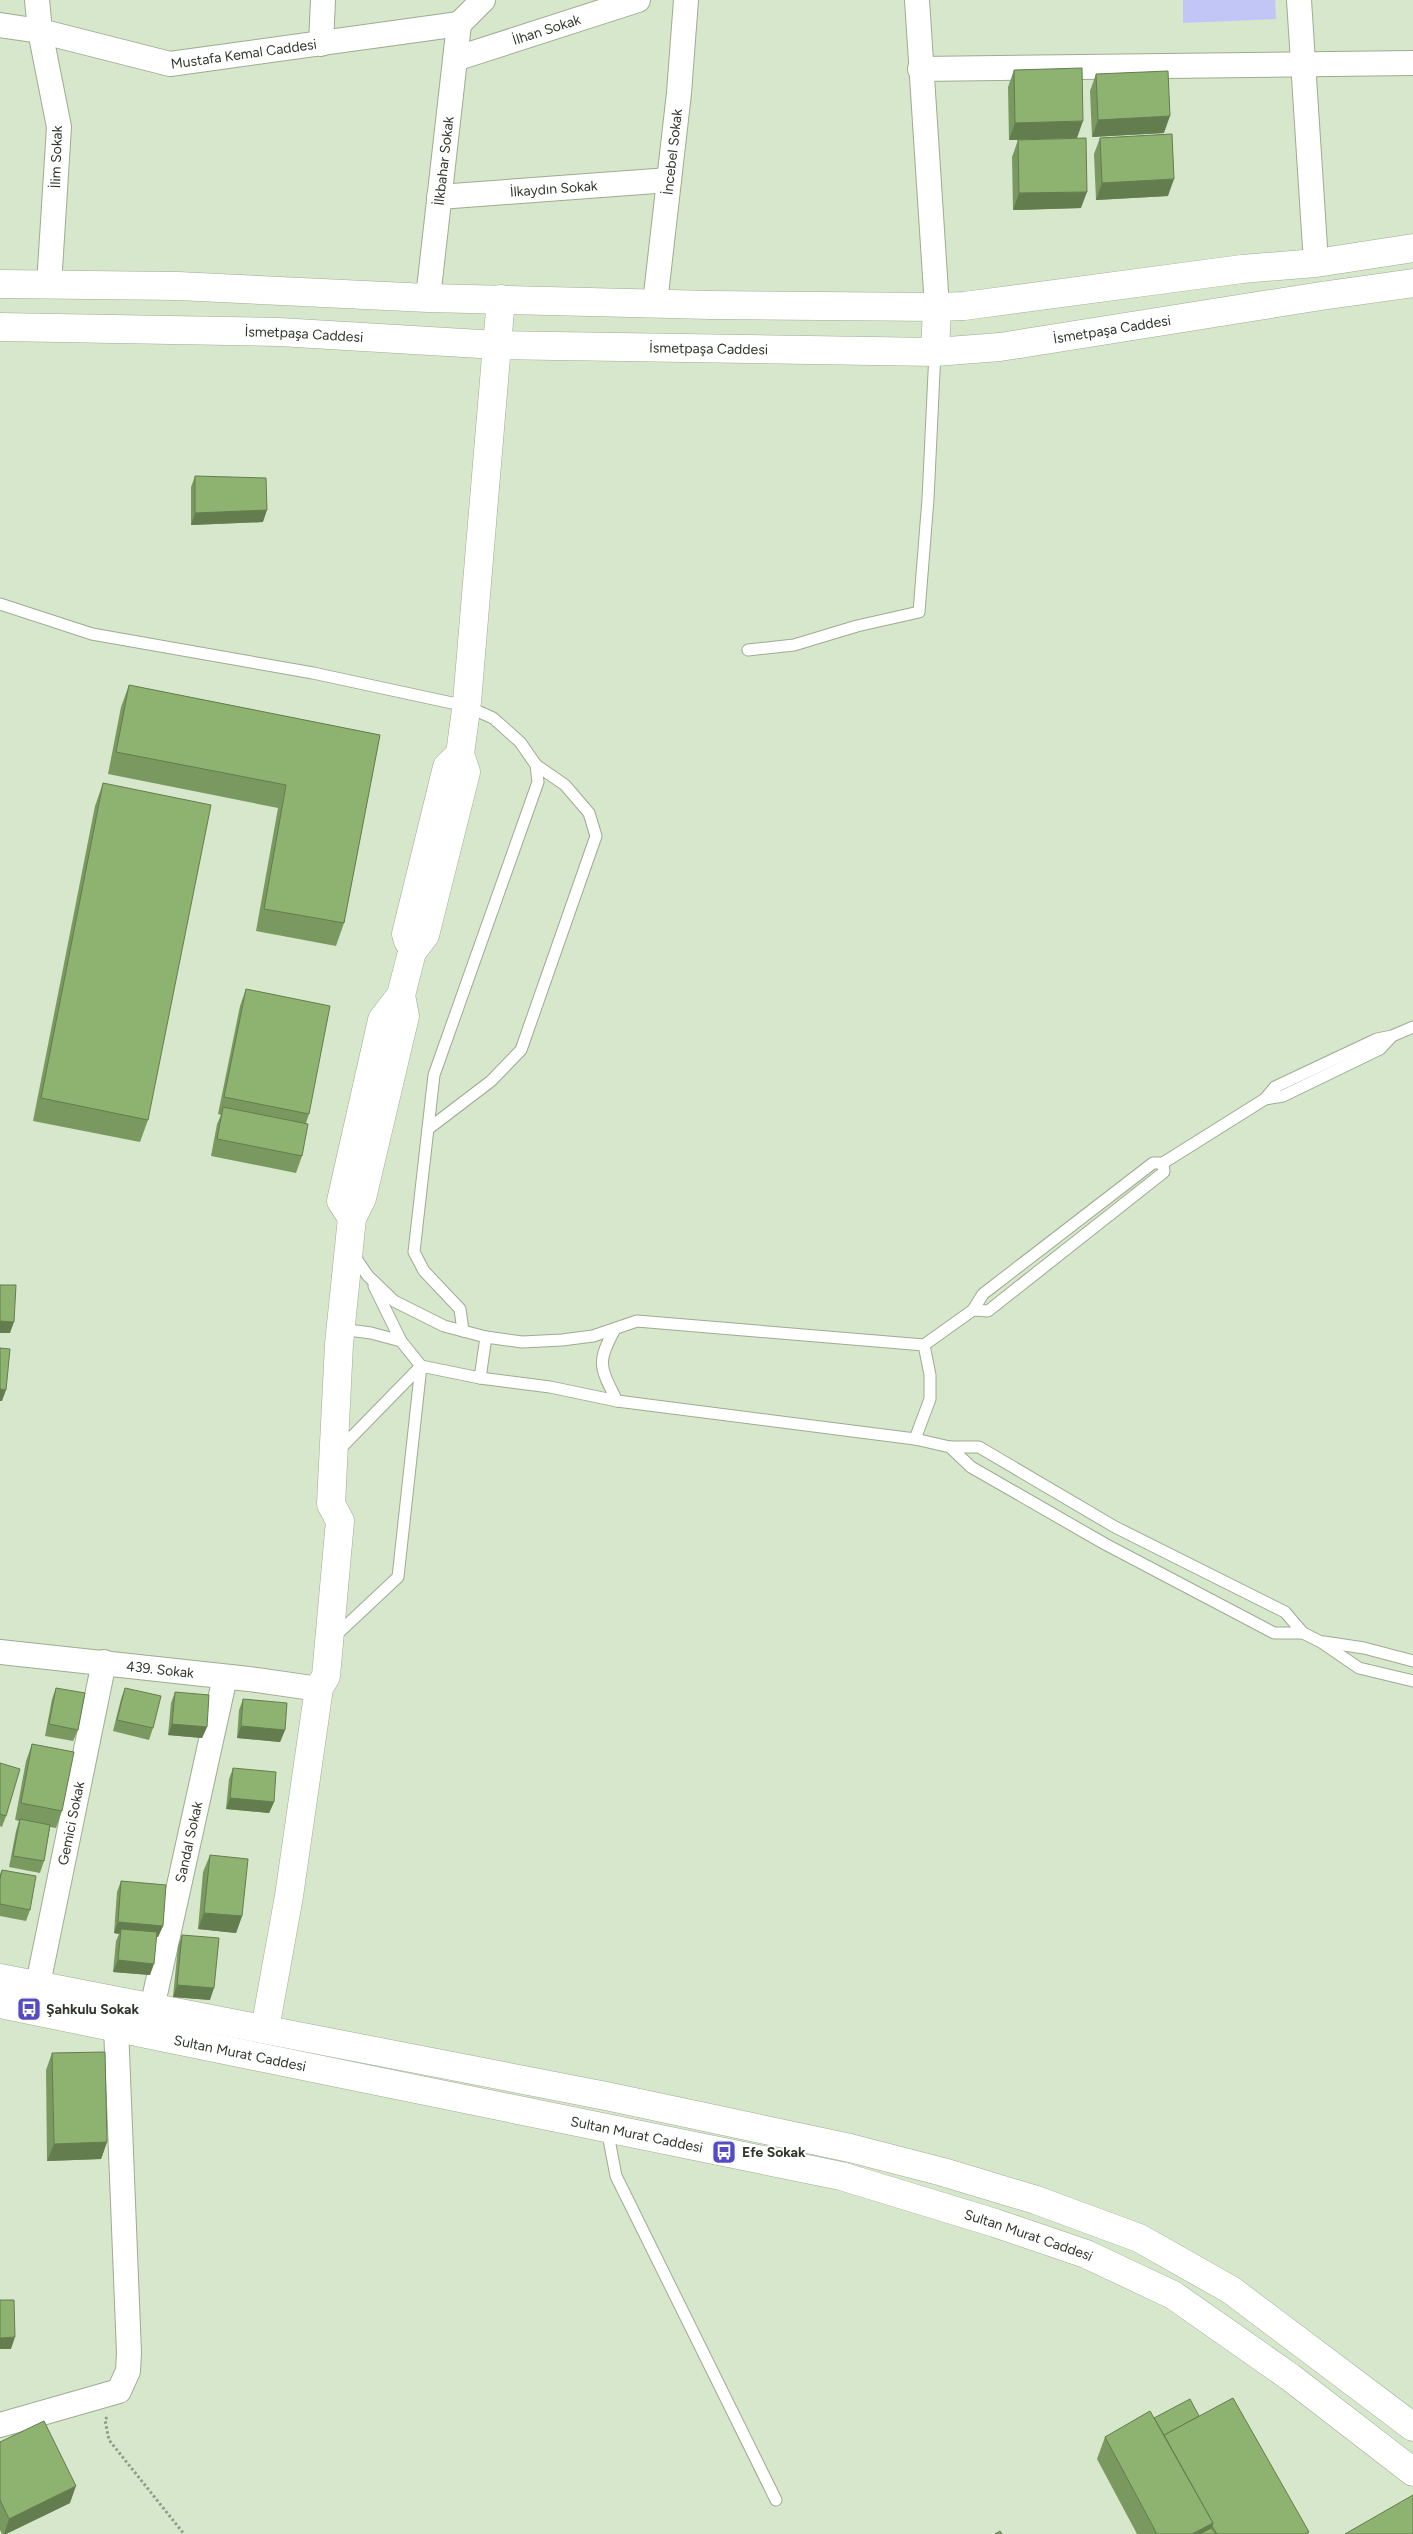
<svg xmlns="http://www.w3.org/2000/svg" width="1413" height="2534" viewBox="0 0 1413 2534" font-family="Figtree,sans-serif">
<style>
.green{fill:#c2c6f7}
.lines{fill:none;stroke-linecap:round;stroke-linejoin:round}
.lane-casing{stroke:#9dac91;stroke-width:13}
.street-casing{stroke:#9dac91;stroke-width:26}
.secondary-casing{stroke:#9dac91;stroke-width:29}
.primary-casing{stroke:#9dac91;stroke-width:29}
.path{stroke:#919d88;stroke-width:3;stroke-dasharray:2.5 2.5;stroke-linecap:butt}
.lane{stroke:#fff;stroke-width:11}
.street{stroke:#fff;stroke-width:24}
.secondary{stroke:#fff;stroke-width:28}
.primary{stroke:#fff;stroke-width:28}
.wall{fill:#7a9960}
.shaded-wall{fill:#637d4e}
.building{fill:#8eb270;stroke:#637d4e}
.labels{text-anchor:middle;stroke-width:4;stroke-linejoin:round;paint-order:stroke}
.street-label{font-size:14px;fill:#31372c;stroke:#fff}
.poi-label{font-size:14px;font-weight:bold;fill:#31372c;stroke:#fff;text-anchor:start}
</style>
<rect width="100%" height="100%" fill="#d7e7cb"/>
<!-- green -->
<polygon class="green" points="1183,0 1275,0 1276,19 1183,23"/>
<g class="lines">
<!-- lane casing -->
<g class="lane-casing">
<g id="lane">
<polyline points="0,604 92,634 313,673 466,706 493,718 520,742 536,765 538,782 434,1075 414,1252 424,1271 460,1309 463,1331"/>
<polyline points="748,650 794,645 857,626 919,612 928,499 935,352"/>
<polyline points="1265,1099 1283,1096 1380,1049 1392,1036"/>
<polyline points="428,1129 491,1081 521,1050 596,836 589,813 565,785 536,765"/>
<polyline points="353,1254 368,1276 394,1301 444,1326 486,1337 522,1342 562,1340 593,1336 637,1321 924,1345 973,1310 983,1294 1153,1163 1163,1163 1265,1099 1275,1087 1377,1039 1392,1036 1413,1027"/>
<polyline points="973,1310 988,1311 1164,1172 1163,1163"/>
<polyline points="341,1329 371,1333 401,1341"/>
<path d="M615,1329c-19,34 -15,38 2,72l298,38"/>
<polyline points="924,1345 930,1375 930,1399 915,1439 950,1447 979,1447 1115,1527 1285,1612 1303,1633 1321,1642 1359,1668 1413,1681"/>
<polyline points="480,1378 550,1387 617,1401"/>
<polyline points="950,1447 971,1467 1105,1544 1274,1633 1303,1633"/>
<polyline points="338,1451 421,1366 480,1378 486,1337"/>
<polyline points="334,1637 398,1577 421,1366 401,1341 374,1286"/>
<polyline points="1324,1642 1364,1648 1413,1661"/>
<polyline points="607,2129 616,2176 776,2500"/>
</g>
</g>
<!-- street casing -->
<g class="street-casing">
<g id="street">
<polyline points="37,0 40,31 59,127 49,285"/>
<polyline points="917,0 937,307"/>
<polyline points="1299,0 1316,263"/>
<polyline points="459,24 483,0"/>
<path id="s1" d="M0,25l40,6 130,33 289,-40"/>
<polyline points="321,44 323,0"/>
<path id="s2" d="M455,59l183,-59"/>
<polyline points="920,69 1413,63"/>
<path id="s3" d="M439,197l230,-17"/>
<path id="s4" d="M428,298l31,-274"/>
<path id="s5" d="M655,303l24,-210 7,-93"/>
<path id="s6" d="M0,1652l249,27 70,10"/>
<path id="s7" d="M38,1984l66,-322"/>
<path id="s8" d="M152,2008l73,-331"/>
<polyline points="0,2425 119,2391 128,2371 129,2353 116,2027"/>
</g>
</g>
<!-- secondary casing -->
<g class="secondary-casing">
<g id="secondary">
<polyline points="408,941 406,934 447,767 460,754"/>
<polyline points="352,1218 341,1201 382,1020 401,995 412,952 425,935 466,772 460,754 467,702 497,345"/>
<polyline points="265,2029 289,1896 319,1688 326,1676 340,1521 331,1504 339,1344 352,1218 362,1198 405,1016 401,995"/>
</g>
</g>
<!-- primary casing -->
<g class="primary-casing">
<g id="primary">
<polyline points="0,284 178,286 428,298 710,305 937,307 964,306 1242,269 1316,263 1413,248"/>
<path id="s9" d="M0,327l279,5 218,13 438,7 65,-5 321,-51 92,-13"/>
<polyline points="497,345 501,299"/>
<polyline points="935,352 937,307"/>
<polyline points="0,1978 606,2096 850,2148 943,2172 1036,2200 1139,2238 1231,2290 1413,2427"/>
<path id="s10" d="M0,2004l841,172 154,47 91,31 87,41 117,82 123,95"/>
</g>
</g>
<!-- path -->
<polyline class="path" points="107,2417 105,2420 109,2440 184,2534"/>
<!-- lane -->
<use href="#lane" class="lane"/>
<!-- street -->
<use href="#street" class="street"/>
<!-- secondary -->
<use href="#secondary" class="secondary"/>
<!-- primary -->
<use href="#primary" class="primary"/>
</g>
<!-- wall -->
<g class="wall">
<polygon points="1014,70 1077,138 1009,140 1008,87"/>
<polygon points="1096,74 1164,133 1092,137 1090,91"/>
<polygon points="1100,138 1168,196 1096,200 1094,154"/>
<polygon points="1018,140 1081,208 1013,210 1012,157"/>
<polygon points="195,476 263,522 191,525 191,487"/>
<polygon points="129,685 380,735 344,923 336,946 256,931 278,808 108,774 121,707"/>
<polygon points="103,783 148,1120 140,1142 33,1121 95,806"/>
<polygon points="246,989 309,1114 306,1123 302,1156 296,1173 211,1156 217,1124 221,1115 218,1114 240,1006"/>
<polygon points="56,1688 78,1730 73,1741 45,1736 52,1699"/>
<polygon points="125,1688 153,1728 149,1740 113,1731 121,1699"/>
<polygon points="175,1692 207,1727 202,1738 168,1735 171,1703"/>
<polygon points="243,1699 285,1730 280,1742 237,1738 239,1710"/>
<polygon points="32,1744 62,1811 56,1828 50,1827 44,1861 40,1873 9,1867 16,1831 19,1821 15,1820 26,1761"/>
<polygon points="0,1763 6,1816 2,1827 0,1826"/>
<polygon points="233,1768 274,1802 269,1813 226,1809 229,1779"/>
<polygon points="210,1855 242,1916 236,1933 198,1929 203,1872"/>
<polygon points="2,1870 30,1910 26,1921 0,1916 0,1874"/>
<polygon points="121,1881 163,1926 158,1937 156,1937 150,1975 113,1972 116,1941 119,1934 114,1933 117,1892"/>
<polygon points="182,1935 210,2000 173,1997 178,1946"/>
<polygon points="52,2053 107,2142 101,2159 47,2161 46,2070"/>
<polygon points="1199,2416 1309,2532 1308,2534 1137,2534 1097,2459 1105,2437 1154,2418"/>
<polygon points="0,2442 70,2503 6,2534 2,2534 0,2530"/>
</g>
<!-- shaded-wall -->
<g class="shaded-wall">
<polygon points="1170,116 1164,133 1092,137 1098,120"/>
<polygon points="1083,121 1077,138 1009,140 1015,123"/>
<polygon points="1174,179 1168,196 1096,200 1102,183"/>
<polygon points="1087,192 1081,208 1013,210 1019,193"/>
<polygon points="267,510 263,522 191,525 195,513"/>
<polygon points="0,1321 14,1322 10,1333 0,1333"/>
<polygon points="0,1389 6,1390 2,1401 0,1401"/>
<polygon points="172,1724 207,1727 202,1738 168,1735"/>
<polygon points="241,1726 285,1730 280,1742 237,1738"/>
<polygon points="230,1798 274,1802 269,1813 226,1809"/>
<polygon points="204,1913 242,1916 236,1933 198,1929"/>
<polygon points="118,1922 163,1926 158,1937 120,1934 121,1929 119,1934 114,1933"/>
<polygon points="118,1960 154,1964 150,1975 113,1972"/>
<polygon points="177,1985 214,1988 210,2000 173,1997"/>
<polygon points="107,2142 101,2159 47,2161 54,2144"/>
<polygon points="15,2337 11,2349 0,2349 0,2338"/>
<polygon points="76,2486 70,2503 6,2534 4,2534 9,2519"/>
<polygon points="1213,2523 1209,2534 1192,2534"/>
</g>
<!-- building -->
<g class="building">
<polygon points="1082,68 1083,121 1015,123 1014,70"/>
<polygon points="1168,71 1170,116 1098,120 1096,74"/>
<polygon points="1172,134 1174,179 1102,183 1100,138"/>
<polygon points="1086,138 1087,192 1019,193 1018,140"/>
<polygon points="195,476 266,478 267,510 195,513"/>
<polygon points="129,685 380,735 344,923 264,909 286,785 116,752"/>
<polygon points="103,783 211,805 148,1120 41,1098"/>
<polygon points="246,989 330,1006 309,1114 224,1097"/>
<polygon points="223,1107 308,1124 302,1156 217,1139"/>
<polygon points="0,1285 16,1285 14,1322 0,1321"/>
<polygon points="0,1348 10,1349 6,1390 0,1389"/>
<polygon points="56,1688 85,1693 78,1730 49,1724"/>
<polygon points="125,1688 161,1696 153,1728 117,1720"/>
<polygon points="175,1692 209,1695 207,1727 172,1724"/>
<polygon points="243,1699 287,1703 285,1730 241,1726"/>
<polygon points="32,1744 74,1752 62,1811 21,1803"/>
<polygon points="0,1763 20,1769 6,1816 0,1814"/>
<polygon points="233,1768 276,1772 274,1802 230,1798"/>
<polygon points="20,1819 50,1825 44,1861 13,1856"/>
<polygon points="210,1855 248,1859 242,1916 204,1913"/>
<polygon points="2,1870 36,1876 30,1910 0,1904 0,1879"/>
<polygon points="121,1881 166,1885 163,1926 118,1922"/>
<polygon points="121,1929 157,1932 154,1964 118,1960"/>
<polygon points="182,1935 219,1938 214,1988 177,1985"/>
<polygon points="105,2052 107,2142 54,2144 52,2053"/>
<polygon points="0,2300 14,2300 15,2337 0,2338"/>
<polygon points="1233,2398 1309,2532 1305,2534 1217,2534 1212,2526 1213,2523 1164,2435"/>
<polygon points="1190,2399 1199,2416 1164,2435 1154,2418"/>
<polygon points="1150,2411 1213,2523 1192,2534 1157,2534 1105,2437"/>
<polygon points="44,2421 76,2486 9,2519 0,2500 0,2442"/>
<polygon points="1413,2495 1413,2534 1345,2534"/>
<polygon points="1211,2528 1216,2534 1200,2534"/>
<polygon points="1000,2531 1002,2534 995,2534"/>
</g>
<!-- icons -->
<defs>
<g id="bus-square" transform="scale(1.25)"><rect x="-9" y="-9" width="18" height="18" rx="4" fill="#554cc3" stroke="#fff"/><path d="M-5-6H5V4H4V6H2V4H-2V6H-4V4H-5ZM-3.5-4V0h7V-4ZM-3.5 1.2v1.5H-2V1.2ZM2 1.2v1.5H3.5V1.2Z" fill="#fff"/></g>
</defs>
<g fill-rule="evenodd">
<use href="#bus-square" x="29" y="2009"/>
<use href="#bus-square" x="724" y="2152"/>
</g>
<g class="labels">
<!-- street labels -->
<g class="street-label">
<text dy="5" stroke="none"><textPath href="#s2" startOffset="96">İlhan Sokak</textPath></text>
<text dy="5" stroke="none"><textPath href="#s1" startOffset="249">Mustafa Kemal Caddesi</textPath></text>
<text dy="5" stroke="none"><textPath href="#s5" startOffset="152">İncebel Sokak</textPath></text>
<text transform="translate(56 157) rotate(-88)" y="5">İlim Sokak</text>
<text dy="5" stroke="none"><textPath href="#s4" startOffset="138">İlkbahar Sokak</textPath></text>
<text dy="5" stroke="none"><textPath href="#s3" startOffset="115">İlkaydın Sokak</textPath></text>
<text dy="5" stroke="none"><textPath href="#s9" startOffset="1114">İsmetpaşa Caddesi</textPath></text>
<text dy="5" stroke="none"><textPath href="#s9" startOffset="304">İsmetpaşa Caddesi</textPath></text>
<text dy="5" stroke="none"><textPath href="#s9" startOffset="709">İsmetpaşa Caddesi</textPath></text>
<text dy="5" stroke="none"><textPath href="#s6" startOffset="161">439. Sokak</textPath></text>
<text dy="5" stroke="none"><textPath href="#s7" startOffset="164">Gemici Sokak</textPath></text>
<text dy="5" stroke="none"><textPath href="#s8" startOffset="170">Sandal Sokak</textPath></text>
<text dy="5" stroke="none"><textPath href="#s10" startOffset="245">Sultan Murat Caddesi</textPath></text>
<text dy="5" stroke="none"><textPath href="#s10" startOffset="650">Sultan Murat Caddesi</textPath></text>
<text dy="5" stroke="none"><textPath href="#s10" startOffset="1055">Sultan Murat Caddesi</textPath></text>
</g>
<!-- poi labels -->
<g class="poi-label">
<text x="46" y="2014">Şahkulu Sokak</text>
<text x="742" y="2157">Efe Sokak</text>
</g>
</g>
</svg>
